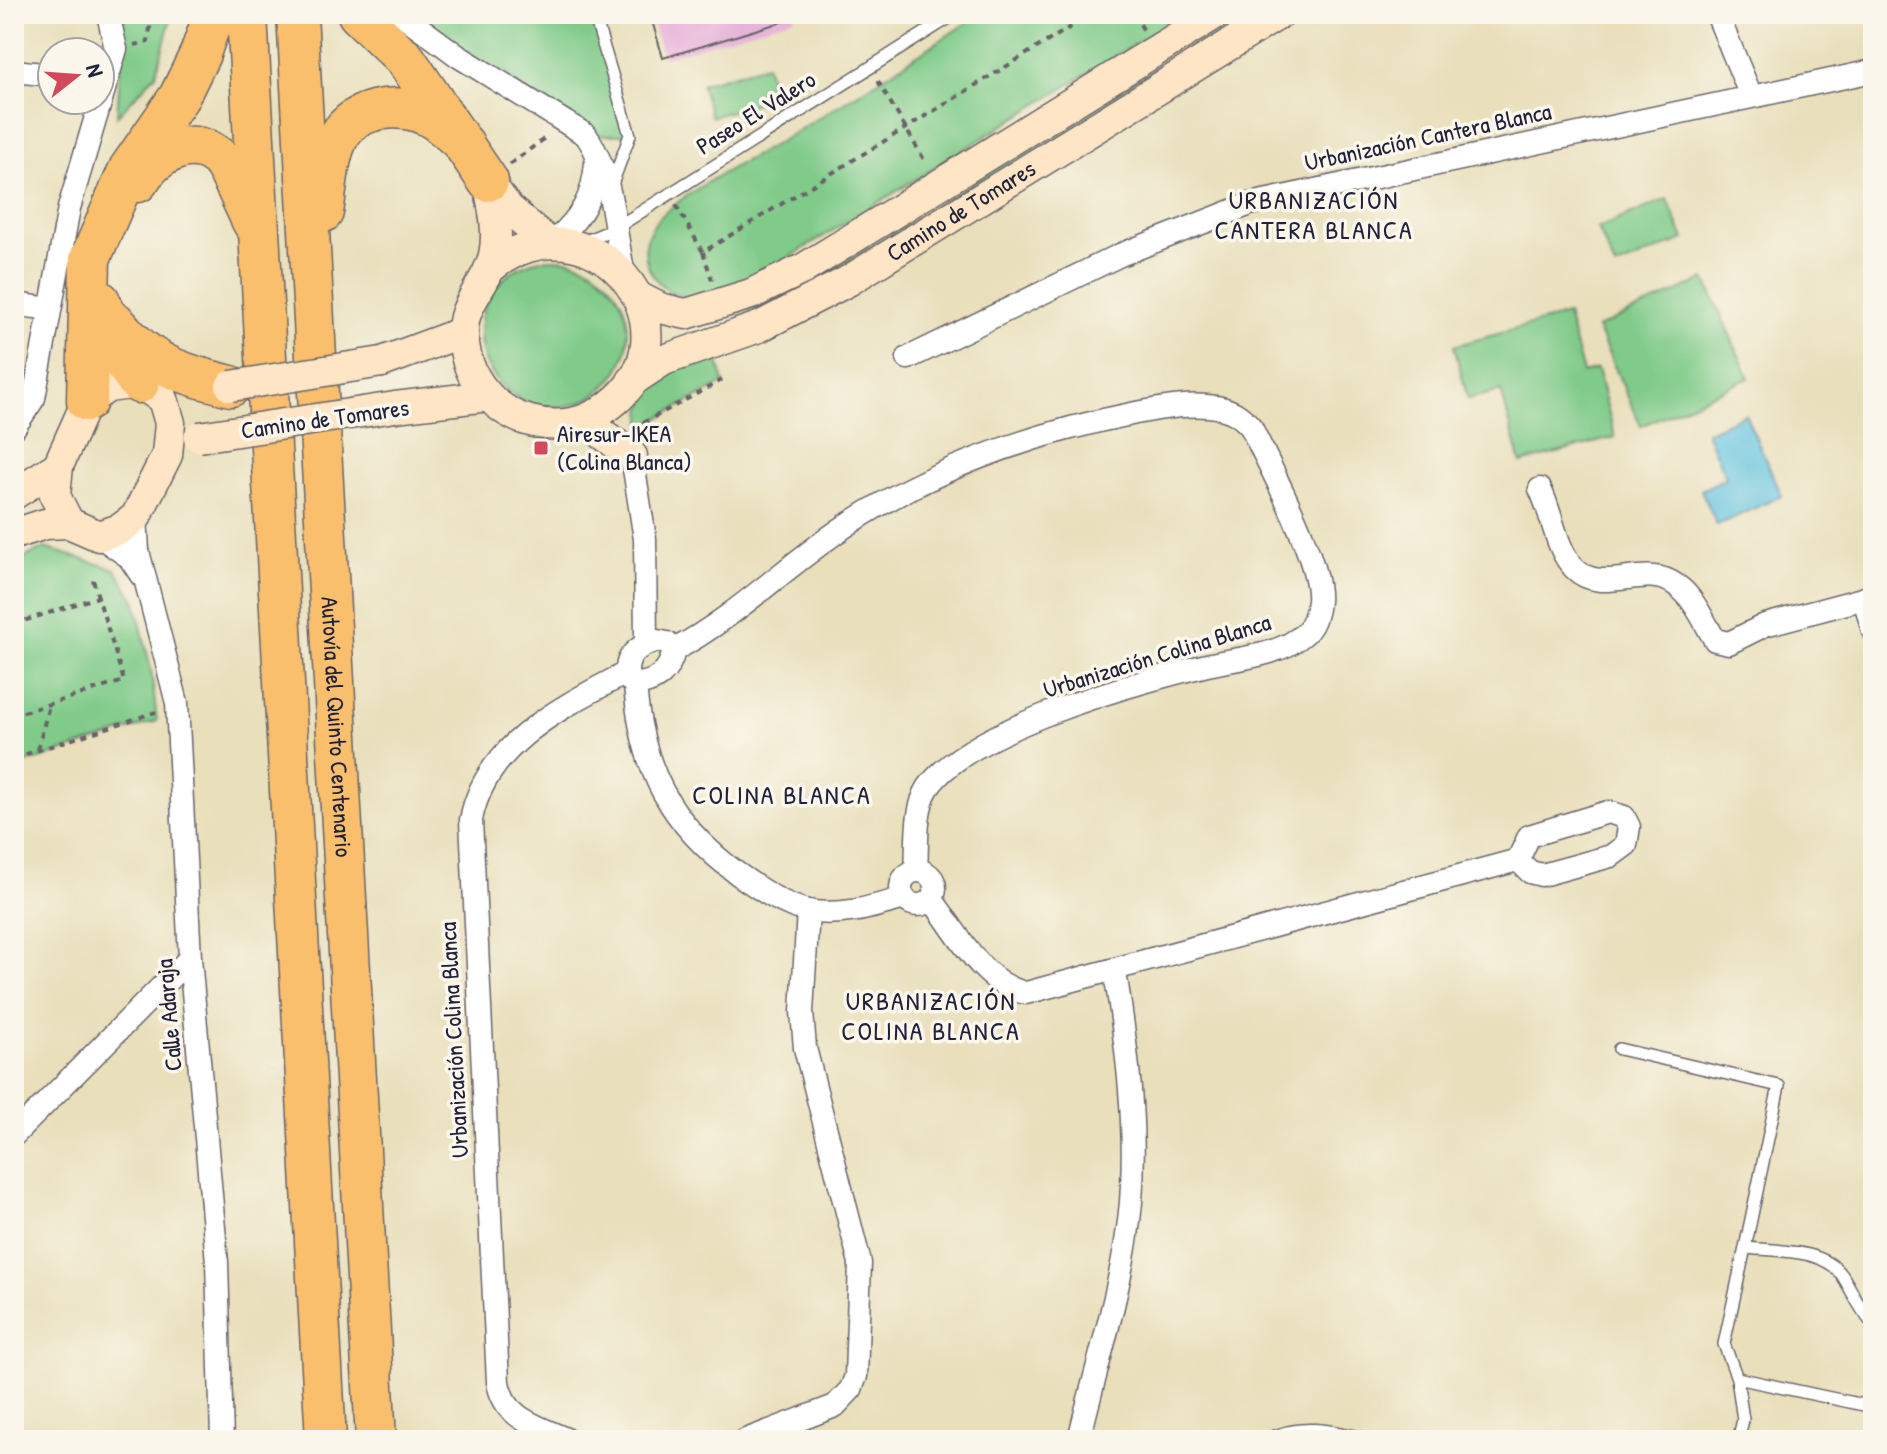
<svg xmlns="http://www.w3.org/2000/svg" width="1887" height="1454" viewBox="0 0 1887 1454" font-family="'Patrick Hand',sans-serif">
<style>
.green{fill:#80cb89;stroke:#517662;stroke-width:2}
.water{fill:#61c3df;stroke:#42728d;stroke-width:2}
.building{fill:#e3a8d6}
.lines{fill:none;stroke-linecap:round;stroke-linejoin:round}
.lane-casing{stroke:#686468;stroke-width:14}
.street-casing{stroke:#686468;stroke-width:25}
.secondary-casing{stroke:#686468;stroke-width:33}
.highway-casing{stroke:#686468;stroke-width:43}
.path{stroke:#686468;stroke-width:4;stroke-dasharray:6 6;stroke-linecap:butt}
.lane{stroke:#fff;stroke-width:11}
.street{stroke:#fff;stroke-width:22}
.secondary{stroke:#fde5c5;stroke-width:30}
.highway{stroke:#f9bf6d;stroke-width:40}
.secondary-bridge-casing{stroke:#686468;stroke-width:33;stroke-linecap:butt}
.secondary-bridge{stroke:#fde5c5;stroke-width:30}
.poi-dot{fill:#d1495b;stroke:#fbf7ec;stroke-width:3}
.labels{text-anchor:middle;stroke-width:7;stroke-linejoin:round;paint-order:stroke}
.street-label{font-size:24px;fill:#22223b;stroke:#fbf7ec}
.poi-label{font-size:24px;fill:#22223b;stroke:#fbf7ec;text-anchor:start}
.neighbourhood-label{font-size:26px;letter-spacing:2px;fill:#22223b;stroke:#fbf7ec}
</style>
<rect width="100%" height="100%" fill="#fbf7ec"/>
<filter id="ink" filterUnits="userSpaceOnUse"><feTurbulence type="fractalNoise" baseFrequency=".0125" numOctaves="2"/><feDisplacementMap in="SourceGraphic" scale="16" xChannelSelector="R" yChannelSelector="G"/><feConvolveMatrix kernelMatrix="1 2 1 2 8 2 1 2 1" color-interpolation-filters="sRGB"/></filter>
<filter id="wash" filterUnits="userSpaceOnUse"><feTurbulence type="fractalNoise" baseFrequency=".006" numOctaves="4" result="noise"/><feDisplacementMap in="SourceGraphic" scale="32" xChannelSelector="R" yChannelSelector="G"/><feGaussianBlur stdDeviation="1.8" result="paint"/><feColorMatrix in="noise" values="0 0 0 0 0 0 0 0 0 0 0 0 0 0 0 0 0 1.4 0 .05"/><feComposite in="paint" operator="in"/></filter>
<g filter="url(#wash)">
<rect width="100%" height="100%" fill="#e9dfbb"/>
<!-- green -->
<g class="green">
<polygon points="124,14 172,14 156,74 117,116"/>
<polygon points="405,14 593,14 630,135 586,135"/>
<path d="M980,14h204l-446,275c-13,3 -29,9 -42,9 -41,-1 -66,-43 -40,-76 25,-30 93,-62 128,-83 67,-40 131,-82 196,-125z"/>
<polygon points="1242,14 1260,14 880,251 741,321 739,315 787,294 872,246"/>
<polygon points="766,65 776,97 711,117 701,84"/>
<polygon points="1667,199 1684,239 1615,268 1598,228"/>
<circle cx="554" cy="333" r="74"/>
<polygon points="1705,279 1749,378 1641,426 1597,328"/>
<polygon points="1567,315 1583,373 1597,369 1615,437 1521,463 1501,391 1468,399 1454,346"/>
<path d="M717,358l7,25 -82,44c-2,-56 28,-62 75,-69z"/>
<polygon points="45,548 115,569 135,600 151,670 157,721 14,767 14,562"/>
</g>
<!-- water -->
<polygon class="water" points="1745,414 1782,496 1717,525 1701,490 1726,478 1706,432"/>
<g id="blocks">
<!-- building -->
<polygon class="building" points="650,14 794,14 795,18 663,58"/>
</g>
</g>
<g filter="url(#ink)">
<use href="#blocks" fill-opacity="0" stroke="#686468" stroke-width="2"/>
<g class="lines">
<!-- lane casing -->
<g class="lane-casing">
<g id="lane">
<polyline points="594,14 630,135 611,187"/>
<polyline points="581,243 614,229 955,14"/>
<path d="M1619,1049l160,37 -34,162c29,3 78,0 97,27 11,17 17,34 31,49"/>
<polyline points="1745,1248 1724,1344 1737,1378 1873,1407"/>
<polyline points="1737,1378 1743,1420 1738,1440"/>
<path d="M1267,1440c33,-19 70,-8 105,0"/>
<polyline points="1872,1440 1873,1433"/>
</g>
</g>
<!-- street casing -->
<g class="street-casing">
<g id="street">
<path d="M401,14l57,42 128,79c27,39 28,94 38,140"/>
<polyline points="1717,14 1751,96"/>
<polyline points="14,71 52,75"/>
<path d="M554,242c27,-25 39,-42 42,-79"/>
<polyline points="14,304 50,309"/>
<polyline points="908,358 1120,255 1250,204 1873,71"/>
<polyline points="14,428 34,398 69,208 116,49 108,14"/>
<polyline points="632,456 645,539 646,643"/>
<path d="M1540,489c12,23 16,62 35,80 27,27 70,-7 101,16 18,12 28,37 39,55l14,3 36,-18 108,-29"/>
<polyline points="136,517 138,551 177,703 190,958 217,1262 222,1440"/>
<polyline points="99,536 129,557 141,575"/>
<polyline points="1864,598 1873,631"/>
<path d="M657,641l10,2 7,7c-4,20 -17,34 -39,34l-7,-5c-5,-22 10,-34 29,-38z"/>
<path d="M674,650c62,-33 114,-86 173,-125 86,-57 188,-92 289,-112 26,-5 59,-11 85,-5 13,3 21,9 30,19 18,38 71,136 67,174 -1,11 -5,25 -14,33 -24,22 -66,24 -97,31 -69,17 -239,63 -279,123 -14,22 -10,58 -12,83"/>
<path d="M635,684c6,85 35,140 103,190 20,14 46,32 70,37 33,6 65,-4 96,-13"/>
<circle cx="918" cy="888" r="17"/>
<path d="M932,900c25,32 51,85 94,93l492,-133 11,-24 79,-24 16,5 5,10 -3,18 -15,11 -69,19 -12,-3 -12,-12"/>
<polyline points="14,1135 190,958"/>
<path d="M568,1440c-31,-14 -64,-21 -70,-58l-27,-562c14,-77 93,-114 155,-147"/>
<polyline points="746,1440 835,1406 851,1389 856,1376 860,1263 805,1048 802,1012 808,911"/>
<path d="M1079,1440c18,-78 45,-158 52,-238 6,-77 -4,-154 -16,-230"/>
</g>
</g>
<!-- secondary casing -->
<g class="secondary-casing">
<g id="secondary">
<path d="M488,181c6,28 14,62 1,89 -16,32 -33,43 -23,85 7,31 33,58 64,66 29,8 57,2 80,-16 97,-75 -19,-221 -121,-136"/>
<polyline points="493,188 509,209 548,242"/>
<polyline points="638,297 660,308 686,314 751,294 803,269 1215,14"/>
<polyline points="382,362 463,332"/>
<path id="s1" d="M632,381l32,-21 95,-33 89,-46 431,-267"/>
<polygon points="139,383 163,399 170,423 167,455 136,517 120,529 99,536 69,523 55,496 58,466 87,401 108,387"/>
<polyline points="395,407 488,396"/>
<polyline points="584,420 632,456"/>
<polyline points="14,494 58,466"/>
<polyline points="14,534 45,524 69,523"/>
</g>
</g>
<!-- highway casing -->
<g class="highway-casing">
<g id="highway">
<polyline points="247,14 326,1440"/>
<path id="s2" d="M297,14l79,1426"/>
<polyline points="358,14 406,60 488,181"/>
<path d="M138,182c15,-25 51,-49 79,-26 11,8 28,52 36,67"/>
<path d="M323,212c4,-21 4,-47 12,-67 13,-38 64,-45 95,-28 12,6 24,19 34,27"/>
<polyline points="100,301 119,356 139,383"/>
<path d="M115,322c34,43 65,51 116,64"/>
<polyline points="87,401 90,259 129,169 179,97 200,54 214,14"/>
</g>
</g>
<!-- path -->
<g class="path">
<polyline points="1134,14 1144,31"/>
<polyline points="134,45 148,42 152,14"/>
<polyline points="878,81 926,163"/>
<polyline points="510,164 548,136"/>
<polyline points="676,205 703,252 1092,14"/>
<polyline points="703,252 712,280"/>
<polyline points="643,423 722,380"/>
<polyline points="93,580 98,597"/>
<polyline points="14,624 98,597 124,681 14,715"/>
<polyline points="38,749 49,705"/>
<polyline points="14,758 156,712"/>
</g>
<!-- lane -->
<use href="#lane" class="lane"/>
<!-- street -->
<use href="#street" class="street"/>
<!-- secondary -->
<use href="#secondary" class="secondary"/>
<!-- highway -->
<use href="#highway" class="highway"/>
<!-- secondary-bridge casing -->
<g class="secondary-bridge-casing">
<g id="secondary-bridge">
<polyline points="231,386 382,362"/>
<polyline points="199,437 395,407"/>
</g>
</g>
<!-- secondary-bridge -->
<use href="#secondary-bridge" class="secondary-bridge"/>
</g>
</g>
<!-- markers -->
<rect class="poi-dot" x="533" y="440" width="16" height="16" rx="4"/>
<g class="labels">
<!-- street labels -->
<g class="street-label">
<text transform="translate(756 113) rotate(-32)" y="8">Paseo El Valero</text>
<text transform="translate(1428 137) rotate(-12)" y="8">Urbanización Cantera Blanca</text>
<text dy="8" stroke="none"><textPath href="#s1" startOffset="372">Camino de Tomares</textPath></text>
<text transform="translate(325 419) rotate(-8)" y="8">Camino de Tomares</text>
<text transform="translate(1157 656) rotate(-17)" y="8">Urbanización Colina Blanca</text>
<text dy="8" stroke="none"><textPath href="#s2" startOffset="714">Autovía del Quinto Centenario</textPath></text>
<text transform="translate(169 1015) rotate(-95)" y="8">Calle Adaraja</text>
<text transform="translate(454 1040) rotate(-93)" y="8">Urbanización Colina Blanca</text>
</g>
<!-- poi labels -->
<g class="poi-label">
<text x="557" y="442">Airesur-IKEA<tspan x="557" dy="28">(Colina Blanca)</tspan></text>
</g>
<!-- neighbourhood labels -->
<g class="neighbourhood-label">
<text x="1314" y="209">URBANIZACIÓN<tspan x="1314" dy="30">CANTERA BLANCA</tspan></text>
<text x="782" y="804">COLINA BLANCA</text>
<text x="931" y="1010">URBANIZACIÓN<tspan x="931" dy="30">COLINA BLANCA</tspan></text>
</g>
</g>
<!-- margin -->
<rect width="1887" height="1454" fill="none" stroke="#fbf7ec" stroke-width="48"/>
<!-- north arrow -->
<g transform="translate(76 76) rotate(73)"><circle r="38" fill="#fbf7ec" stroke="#a4a2a5" stroke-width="2"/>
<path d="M0-6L14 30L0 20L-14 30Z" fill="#d1495b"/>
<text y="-12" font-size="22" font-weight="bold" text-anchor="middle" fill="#22223b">N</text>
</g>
</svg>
